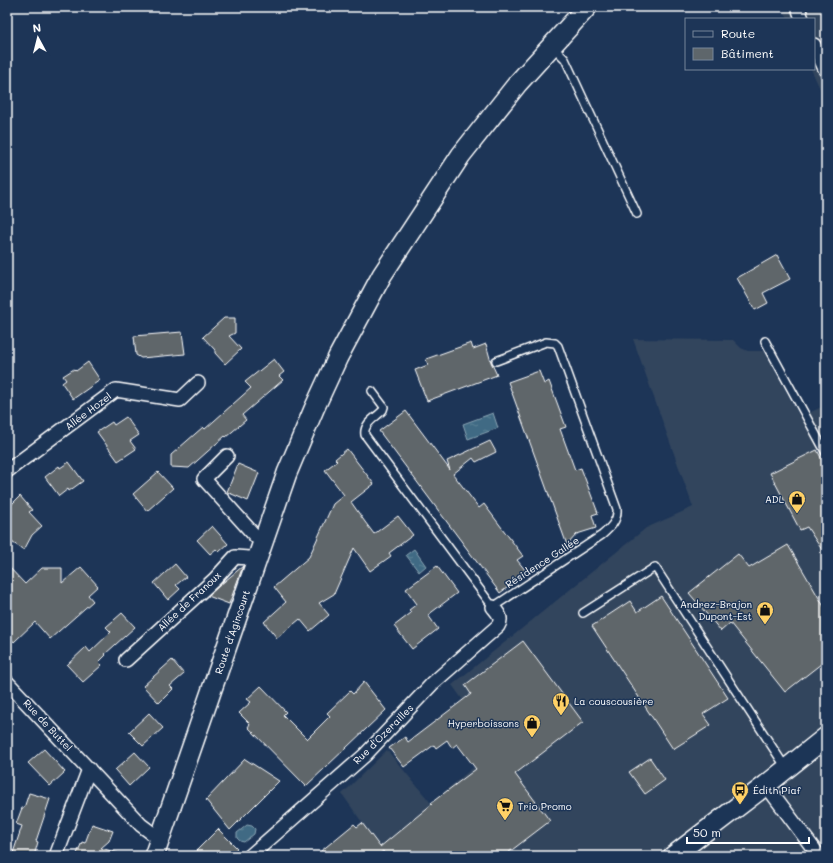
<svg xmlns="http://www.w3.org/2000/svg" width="833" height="863" viewBox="0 0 833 863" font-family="Mali,sans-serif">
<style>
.built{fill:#30445d}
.water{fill:url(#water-ripples);stroke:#8ca6b5}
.building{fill:#5e666b;stroke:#fff}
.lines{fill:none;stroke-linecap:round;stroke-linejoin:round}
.lane-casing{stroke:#fff;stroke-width:10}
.street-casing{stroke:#fff;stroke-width:16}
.secondary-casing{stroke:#fff;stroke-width:22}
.lane{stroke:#1d3557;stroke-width:7}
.street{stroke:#1d3557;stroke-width:13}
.secondary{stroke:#1d3557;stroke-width:19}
.labels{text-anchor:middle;stroke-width:3;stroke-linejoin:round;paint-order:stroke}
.street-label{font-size:10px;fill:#fff;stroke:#1d3557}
.poi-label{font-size:10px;fill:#fff;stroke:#1d3557;text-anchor:end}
</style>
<defs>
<pattern id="water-ripples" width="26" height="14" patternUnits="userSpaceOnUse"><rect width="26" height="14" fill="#3f6b84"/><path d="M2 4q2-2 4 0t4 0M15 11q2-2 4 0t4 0" fill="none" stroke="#5c8196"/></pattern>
</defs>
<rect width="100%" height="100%" fill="#1d3557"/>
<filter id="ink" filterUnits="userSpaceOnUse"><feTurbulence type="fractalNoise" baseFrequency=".025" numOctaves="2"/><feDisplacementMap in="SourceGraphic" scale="8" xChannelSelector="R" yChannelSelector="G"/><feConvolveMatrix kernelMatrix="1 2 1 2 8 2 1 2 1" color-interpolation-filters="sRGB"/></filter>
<g filter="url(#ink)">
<!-- built -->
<g class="built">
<polygon points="782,7 826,7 826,102 811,69 814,69 814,19 788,19"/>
<polygon points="633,339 733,340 741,348 748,351 764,351 800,417 826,405 826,856 376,856 381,849 342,794 387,750 431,803 497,747 452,685 646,528 693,507"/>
</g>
<!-- water -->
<g class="water">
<polygon points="493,413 498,428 468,439 463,424"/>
<polygon points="414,549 426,566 419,572 406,555"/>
<polygon points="247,825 252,826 255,829 254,834 244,842 240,841 237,838 237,833"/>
</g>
<!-- building -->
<g class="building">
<polygon points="777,255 790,279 763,293 768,303 755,310 737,278"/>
<polygon points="224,318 235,318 235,333 229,336 241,349 225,364 215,353 215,350 203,337"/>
<polygon points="182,332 185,354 141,358 136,355 134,336"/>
<polygon points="471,343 473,349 486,344 491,362 497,375 427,401 415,370 428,365 426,359"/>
<polygon points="274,359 284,372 279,376 283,380 242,415 246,420 226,437 225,436 189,468 171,467 171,455 203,427 205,429 251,388 245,382"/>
<polygon points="88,362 100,380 73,399 62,383 66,380 63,376 74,369 76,371"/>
<polygon points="539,371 544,384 549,381 566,427 560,429 575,470 581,468 598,513 592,515 596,528 577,534 567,545 508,382"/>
<polygon points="406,411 450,470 447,461 490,441 496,452 476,462 473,458 453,474 479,508 484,504 523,556 517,560 526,571 517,577 519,579 500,593 379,431"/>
<polygon points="126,417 139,435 130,441 136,449 118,461 97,432 112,422 114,425"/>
<polygon points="347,449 374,484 351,502 365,522 374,534 398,516 413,535 389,553 391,556 370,571 354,548 334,594 319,603 329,615 310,631 300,619 277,638 264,622 286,602 274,587 309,557 333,504 344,495 325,470 337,461 335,459"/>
<polygon points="817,450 826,467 826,556 807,527 800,530 770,473"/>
<polygon points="69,462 83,481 69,491 68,489 59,496 45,477 59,466 60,468"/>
<polygon points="238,464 259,473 248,501 227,492"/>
<polygon points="158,472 173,488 147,511 133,494"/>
<polygon points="20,496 32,510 29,512 42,526 32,535 24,550 7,539 7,518 12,512 8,508"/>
<polygon points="212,526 228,544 219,552 216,549 210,554 197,540"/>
<polygon points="788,545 826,610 826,660 785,692 730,623 721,631 689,593 738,554 749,568"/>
<polygon points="175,564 186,577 176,585 180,589 168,600 154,583"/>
<polygon points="7,565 25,584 42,568 62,568 62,583 81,567 98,586 88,595 93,601 50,639 35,622 14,642 7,634"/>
<polygon points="243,566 229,604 208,596 219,586"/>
<polygon points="437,566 457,593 428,615 438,629 412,649 394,626 411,613 409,610 417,604 406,589"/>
<polygon points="661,596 728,698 703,714 711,725 673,749 592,626 630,601 637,612"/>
<polygon points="122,613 135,627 105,654 106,655 99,662 102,665 83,682 67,665 86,647 90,652 111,632 106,627"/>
<polygon points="523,641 583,722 515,774 550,821 504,856 470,856 466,850 457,856 387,856 383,851 376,856 315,856 354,824 357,827 362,823 380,847 432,804 431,803 476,769 457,744 452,748 447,740 436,748 434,745 404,767 389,748 405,737 408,742 471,694 465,685"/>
<polygon points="172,660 184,674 170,686 173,689 159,703 143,686"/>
<polygon points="364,682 386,710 306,786 248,727 250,724 239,713 251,702 247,699 261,686 286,712 283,715 307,739 330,716 327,713 350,691 353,694"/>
<polygon points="149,713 163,728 143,746 129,732"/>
<polygon points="44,749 65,772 50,786 28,763"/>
<polygon points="135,752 149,767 129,786 115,770"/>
<polygon points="650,758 665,780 645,794 629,772"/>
<polygon points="245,759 279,781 230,830 206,800"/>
<polygon points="29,793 50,799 36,841 38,842 34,856 12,856 22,826 16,824 22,808 24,808"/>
<polygon points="92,824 113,831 109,841 101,848 118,853 118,856 76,856 82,842 85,843"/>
<polygon points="218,829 237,848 229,856 191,856"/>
</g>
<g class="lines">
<!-- lane casing -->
<g class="lane-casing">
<g id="lane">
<polyline points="552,46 565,59 637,214"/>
<polyline points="765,341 826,453"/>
<path d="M372,391l12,16 -1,3c-7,8 -20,13 -18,25l128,172 109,-72c8,-7 16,-14 15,-26l-59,-163 -3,-3 -9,-1 -50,19"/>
<polyline points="583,613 655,567 786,768"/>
</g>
</g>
<!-- street casing -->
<g class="street-casing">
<g id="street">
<polyline points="798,7 802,19"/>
<polyline points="814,45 826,71"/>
<polyline points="227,456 204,479 256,537 263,541"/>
<polyline points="7,471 116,390 180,400 198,383"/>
<polyline points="126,660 215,579 235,557 249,558 256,561"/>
<polyline points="7,682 141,825 153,834 160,837"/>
<polyline points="766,785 819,856"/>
<polyline points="56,856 89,769"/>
<path d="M250,856l115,-101 68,-72 65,-57c5,-8 0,-13 -5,-19"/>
</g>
</g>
<!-- secondary casing -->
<g class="secondary-casing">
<g id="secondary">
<polyline points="154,856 287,473 314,409 338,357 382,275 461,155 518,83 587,7"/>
<polyline points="673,856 766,785 826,737"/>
</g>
</g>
<!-- lane -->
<use href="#lane" class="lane"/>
<!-- street -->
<use href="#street" class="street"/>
<!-- secondary -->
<use href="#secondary" class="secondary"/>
</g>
</g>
<!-- icons -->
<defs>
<g id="shop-pin" transform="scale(0.9)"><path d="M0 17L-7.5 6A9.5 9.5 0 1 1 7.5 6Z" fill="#ffd166" stroke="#1d3557"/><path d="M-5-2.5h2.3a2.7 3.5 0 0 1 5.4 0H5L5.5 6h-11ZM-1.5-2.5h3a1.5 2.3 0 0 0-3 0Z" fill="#111"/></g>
<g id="restaurant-pin" transform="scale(0.9)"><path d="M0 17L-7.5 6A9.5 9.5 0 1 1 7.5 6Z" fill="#ffd166" stroke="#1d3557"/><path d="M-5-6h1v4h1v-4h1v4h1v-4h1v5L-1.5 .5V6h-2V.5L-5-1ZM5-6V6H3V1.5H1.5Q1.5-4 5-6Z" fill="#111"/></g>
<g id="bus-pin" transform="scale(0.9)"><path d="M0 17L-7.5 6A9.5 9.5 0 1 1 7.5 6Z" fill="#ffd166" stroke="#1d3557"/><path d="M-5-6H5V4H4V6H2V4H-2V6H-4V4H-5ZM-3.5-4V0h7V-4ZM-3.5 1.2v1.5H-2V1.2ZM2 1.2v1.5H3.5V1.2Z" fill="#111"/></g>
<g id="supermarket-pin" transform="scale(0.9)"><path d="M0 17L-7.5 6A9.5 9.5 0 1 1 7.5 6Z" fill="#ffd166" stroke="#1d3557"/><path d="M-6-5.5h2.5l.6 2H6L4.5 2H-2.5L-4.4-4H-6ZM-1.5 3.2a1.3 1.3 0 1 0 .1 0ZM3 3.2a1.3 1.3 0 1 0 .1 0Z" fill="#111"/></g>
</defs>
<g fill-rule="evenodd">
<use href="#shop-pin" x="797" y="499"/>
<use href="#shop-pin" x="765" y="610"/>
<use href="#restaurant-pin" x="561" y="701"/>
<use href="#shop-pin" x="532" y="723"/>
<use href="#bus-pin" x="740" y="790"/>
<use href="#supermarket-pin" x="505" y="806"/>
</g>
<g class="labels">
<!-- street labels -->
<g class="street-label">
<text transform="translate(88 411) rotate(-37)" y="4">Allée Hozel</text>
<text transform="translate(542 562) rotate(-33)" y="4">Résidence Gallée</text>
<text transform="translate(189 601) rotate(-43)" y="4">Allée de Franoux</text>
<text transform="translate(232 632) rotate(-71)" y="4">Route d'Agincourt</text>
<text transform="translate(48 725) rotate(47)" y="4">Rue de Buttel</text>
<text transform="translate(383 734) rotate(-45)" y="4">Rue d'Ozerailles</text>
</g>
<!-- poi labels -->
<g class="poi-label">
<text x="784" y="503">ADL</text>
<text x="752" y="608">Andrez-Brajon<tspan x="752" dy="12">Dupont-Est</tspan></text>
<text x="574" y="705" text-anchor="start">La couscousière</text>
<text x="519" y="727">Hyperboissons</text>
<text x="753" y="794" text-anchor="start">Édith Piaf</text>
<text x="518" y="810" text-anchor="start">Trio Promo</text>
</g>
</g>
<!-- margin -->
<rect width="833" height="863" fill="none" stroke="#1d3557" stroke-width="24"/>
<rect x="12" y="12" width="809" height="839" fill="none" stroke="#fff" stroke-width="1.5" filter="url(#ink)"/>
<!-- legend -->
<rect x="685" y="18" width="130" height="52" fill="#1d3557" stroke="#77869a"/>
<rect x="693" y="31" width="20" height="6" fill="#1d3557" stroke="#77869a"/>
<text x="721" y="38" font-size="12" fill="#ffffff">Route</text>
<rect x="693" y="48" width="20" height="12" fill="#5e666b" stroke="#77869a"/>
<text x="721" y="58" font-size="12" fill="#ffffff">Bâtiment</text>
<!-- north arrow -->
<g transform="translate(38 38) rotate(353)" stroke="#1d3557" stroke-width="3" paint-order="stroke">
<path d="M0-3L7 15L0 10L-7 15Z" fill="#ffffff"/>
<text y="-6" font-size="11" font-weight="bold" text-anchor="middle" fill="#ffffff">N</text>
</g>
<!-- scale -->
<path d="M687 837v6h122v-6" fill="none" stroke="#ffffff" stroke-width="2"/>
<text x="693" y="837" font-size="12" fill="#ffffff" stroke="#1d3557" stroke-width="3" paint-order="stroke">50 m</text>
</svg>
